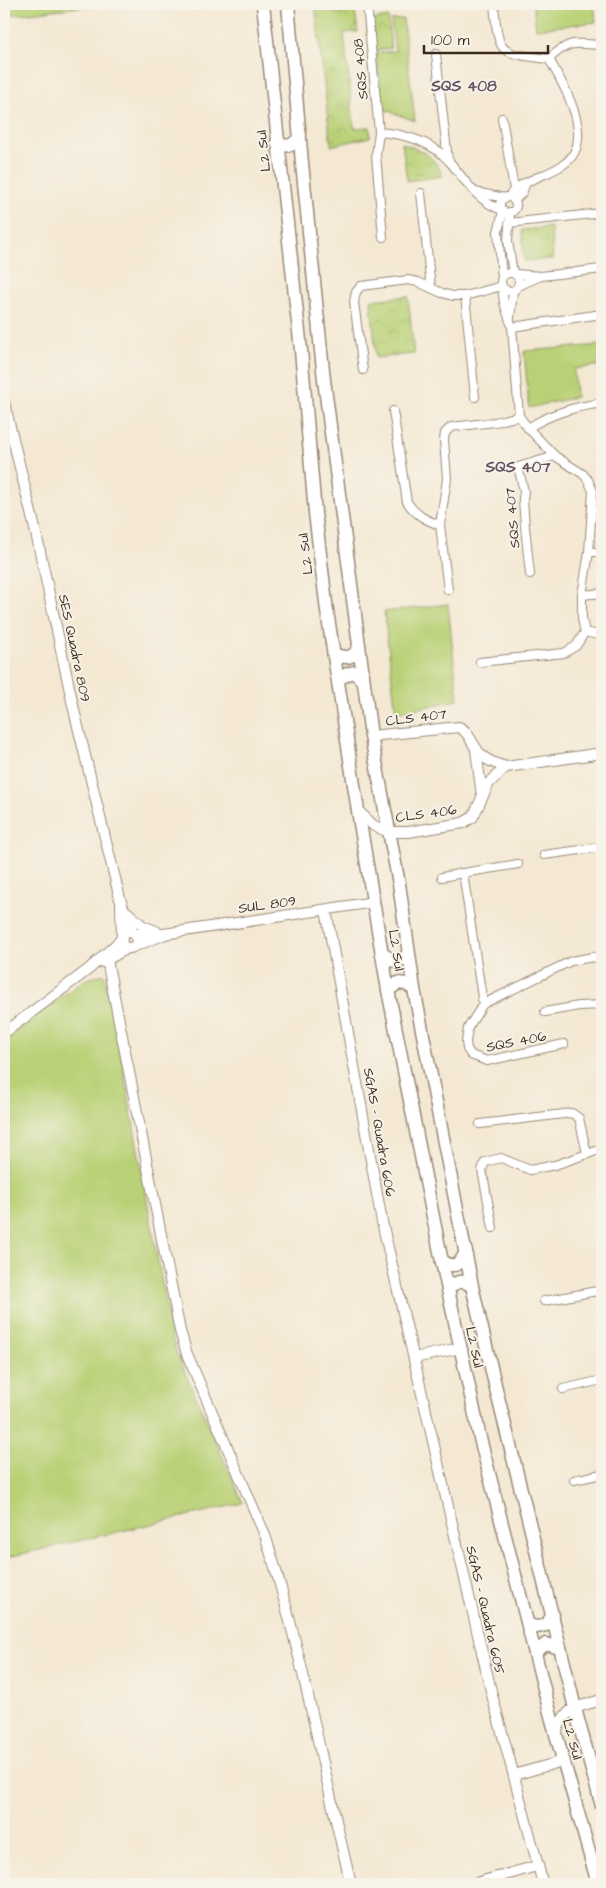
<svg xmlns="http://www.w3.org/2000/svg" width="606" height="1888" viewBox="0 0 606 1888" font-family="'Architects Daughter',sans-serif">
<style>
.green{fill:#b9d176;stroke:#7a7e4a}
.park{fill:url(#park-crowns);stroke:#7a7e4a}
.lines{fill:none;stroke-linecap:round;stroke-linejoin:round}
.minor-casing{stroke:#988978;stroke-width:10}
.tertiary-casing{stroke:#988978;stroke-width:12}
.primary-casing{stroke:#988978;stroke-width:15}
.minor{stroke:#fff;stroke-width:8}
.tertiary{stroke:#fff;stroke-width:10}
.primary{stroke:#fff;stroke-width:12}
.labels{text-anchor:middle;stroke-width:4;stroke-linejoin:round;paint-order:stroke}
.street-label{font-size:14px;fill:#3b2a1e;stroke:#f7f3e8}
.neighbourhood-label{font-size:15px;font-weight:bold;fill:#645264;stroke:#f7f3e8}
</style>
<defs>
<pattern id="park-crowns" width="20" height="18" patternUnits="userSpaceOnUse" patternTransform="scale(1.25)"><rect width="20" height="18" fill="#b9d176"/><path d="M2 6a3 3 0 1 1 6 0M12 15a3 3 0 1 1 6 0" fill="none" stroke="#a0b466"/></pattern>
</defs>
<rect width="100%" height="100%" fill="#f7f3e8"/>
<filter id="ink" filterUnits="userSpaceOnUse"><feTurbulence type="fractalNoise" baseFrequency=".02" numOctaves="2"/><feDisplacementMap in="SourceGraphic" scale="10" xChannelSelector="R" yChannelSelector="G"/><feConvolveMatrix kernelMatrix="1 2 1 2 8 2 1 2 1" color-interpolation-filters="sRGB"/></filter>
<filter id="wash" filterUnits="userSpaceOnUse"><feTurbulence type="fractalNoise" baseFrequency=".0096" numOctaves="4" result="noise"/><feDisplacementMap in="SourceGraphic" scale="20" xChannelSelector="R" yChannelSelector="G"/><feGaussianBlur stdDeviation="1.12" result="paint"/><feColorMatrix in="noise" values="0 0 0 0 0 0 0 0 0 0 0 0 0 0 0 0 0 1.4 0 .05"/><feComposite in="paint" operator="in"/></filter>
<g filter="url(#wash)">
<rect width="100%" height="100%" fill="#f4e8d3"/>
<!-- green -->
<g class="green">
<polygon points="4,4 106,4 4,16"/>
<polygon points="533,4 594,4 596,22 536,29"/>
<polygon points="403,19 415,121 383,109 376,53 395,51 391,20"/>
<polygon points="602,345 602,365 574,369 576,397 529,408 524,351"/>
<polygon points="448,604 458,700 396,713 384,612"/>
<polygon points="104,974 120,1050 172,1338 177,1354 243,1503 4,1558 4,1039 86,979"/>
</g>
<!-- park -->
<g class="park">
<polygon points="315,4 333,4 334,14 355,11 358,32 344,33 354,128 370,127 370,137 331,146"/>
<polygon points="388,17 391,48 376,51 372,20"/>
<path d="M402,143c19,8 33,11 40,33l-35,5z"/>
<polygon points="551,227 553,259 524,261 522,230"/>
<polygon points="408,296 414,354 376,358 371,300"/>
</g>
</g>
<g filter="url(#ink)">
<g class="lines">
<!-- minor casing -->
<g class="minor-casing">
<g id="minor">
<path d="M367,4l12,128c25,2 52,9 70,29 16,19 29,41 53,49"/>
<path d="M494,4c5,53 4,48 55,55 15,26 48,82 15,105 -7,5 -16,9 -24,12 -12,6 -25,9 -31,21"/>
<polyline points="436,54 448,160"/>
<path d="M549,59c21,-20 26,-15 53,-14"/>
<polyline points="502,118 514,189"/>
<polyline points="379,132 376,155 383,237"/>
<polyline points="475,192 505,198"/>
<polyline points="421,193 431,288"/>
<circle cx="508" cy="205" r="8"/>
<polyline points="514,201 522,193 526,183"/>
<polyline points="510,212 508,241 513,273"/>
<polyline points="509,223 602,213"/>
<circle cx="510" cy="282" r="9"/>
<polyline points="516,274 541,276 602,269"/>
<polyline points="502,277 498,232 503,211"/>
<polyline points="518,286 541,276"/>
<polyline points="510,318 513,291"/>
<polyline points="512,327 602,314"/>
<polyline points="363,370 354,302 356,292 361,286 408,280 418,282 442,293 453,296 465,296"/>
<polyline points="475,397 465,296 502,286 504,303 512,327 519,416 528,428 555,456 583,474 588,480 593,491 589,552 582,595 582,619 585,632 602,636"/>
<path d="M393,411l14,91c9,13 18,18 33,23"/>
<path d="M528,428c24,-15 46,-21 74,-25"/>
<polyline points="589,552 602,552"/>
<polyline points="530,574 525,527 523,499 524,491 518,467 555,456"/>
<polyline points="448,590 440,525 447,479 444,440 445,433 451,427 495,422 519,416"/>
<polyline points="582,595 602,593"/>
<polyline points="480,662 564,653 576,646 585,632"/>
<polyline points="544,855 602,847"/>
<polyline points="442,877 463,873"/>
<polyline points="483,1004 463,873 518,864"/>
<polyline points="545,1012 579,1006 602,1005"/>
<polyline points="564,1044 487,1061 471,1055 467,1049 466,1042 468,1028 483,1004 571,961 593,957 602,961"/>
<polyline points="480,1124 572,1113 579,1118 587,1154"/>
<polyline points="493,1228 482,1170 485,1162 501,1158 530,1170 555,1165 602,1149"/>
<polyline points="544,1301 602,1290"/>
<polyline points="563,1389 602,1380"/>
<polyline points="574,1480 602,1474"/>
<polyline points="602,1520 602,1532"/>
</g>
</g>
<!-- tertiary casing -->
<g class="tertiary-casing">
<g id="tertiary">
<polyline points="4,402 36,533 74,710 120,899 133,933"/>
<path d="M371,736l88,-9c9,4 11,13 17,21 7,12 18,15 30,19"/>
<polyline points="476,750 482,796"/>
<polyline points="358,811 374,826 389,832 408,832 463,823 473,817 489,783 506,767 602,753"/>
<polyline points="121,905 122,937"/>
<polyline points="326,910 382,1222 492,1695 543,1884"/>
<polyline points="127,912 143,926 156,931"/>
<circle cx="129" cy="940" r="8"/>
<polyline points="134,934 164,934 374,902"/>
<polyline points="135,946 163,935"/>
<path d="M105,955l2,5 73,371 7,23 78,181c37,114 57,233 86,349"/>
<polyline points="103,962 128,948"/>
<polyline points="4,1033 89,969 122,939"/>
<polyline points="414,1358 460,1348"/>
<path d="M556,1735c6,-27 23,-29 46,-35"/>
<polyline points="514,1775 563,1761"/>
<polyline points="472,1884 537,1866"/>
</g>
</g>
<!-- primary casing -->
<g class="primary-casing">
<g id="primary">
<polyline points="263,4 301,350 315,513 327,611 358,811 388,990 442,1262 480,1438 552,1720 598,1884"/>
<polyline points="288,4 302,163 324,380 371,736 399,884 414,989 472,1286 497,1393 578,1720 602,1806"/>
<path d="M277,143c11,5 17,3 23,-8"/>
<path d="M334,654c12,5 20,5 25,-8"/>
<polyline points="339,679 347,674 354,672 363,681"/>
<polyline points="382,954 394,961 403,959 408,954"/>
<polyline points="388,990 398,983 406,984 414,989"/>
<path d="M442,1262c14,7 19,2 24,-11"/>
<path d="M448,1290c7,-9 14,-11 24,-4"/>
<polyline points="529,1625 537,1627 546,1625 553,1615"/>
<polyline points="535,1652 546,1644 560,1648"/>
</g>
</g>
<!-- minor -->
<use href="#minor" class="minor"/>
<!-- tertiary -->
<use href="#tertiary" class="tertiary"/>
<!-- primary -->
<use href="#primary" class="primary"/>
</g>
</g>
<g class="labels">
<!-- street labels -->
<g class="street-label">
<text transform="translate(360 69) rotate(-95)" y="5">SQS 408</text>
<text transform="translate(263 151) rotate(-96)" y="5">L2 Sul</text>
<text transform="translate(512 518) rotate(-95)" y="5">SQS 407</text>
<text transform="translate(305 554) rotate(-97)" y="5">L2 Sul</text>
<text transform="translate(75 648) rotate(78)" y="5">SES Quadra 809</text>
<text transform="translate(416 717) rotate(-7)" y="5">CLS 407</text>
<text transform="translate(426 813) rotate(-8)" y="5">CLS 406</text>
<text transform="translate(267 904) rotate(-8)" y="5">SUL 809</text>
<text transform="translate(397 950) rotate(81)" y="5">L2 Sul</text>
<text transform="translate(516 1041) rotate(-11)" y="5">SQS 406</text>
<text transform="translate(380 1132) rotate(80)" y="5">SGAS - Quadra 606</text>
<text transform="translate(475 1347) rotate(78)" y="5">L2 Sul</text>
<text transform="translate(486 1610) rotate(77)" y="5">SGAS - Quadra 605</text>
<text transform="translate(573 1739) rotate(75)" y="5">L2 Sul</text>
</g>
<!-- neighbourhood labels -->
<g class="neighbourhood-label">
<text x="464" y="91">SQS 408</text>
<text x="518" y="472">SQS 407</text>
</g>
</g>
<!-- margin -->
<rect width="606" height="1888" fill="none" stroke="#f7f3e8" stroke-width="20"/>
<!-- scale -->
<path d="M424 45v8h124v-8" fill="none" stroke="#3b2a1e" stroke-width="2.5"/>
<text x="431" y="45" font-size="15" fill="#3b2a1e" stroke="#f7f3e8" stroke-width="4" paint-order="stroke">100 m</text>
</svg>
